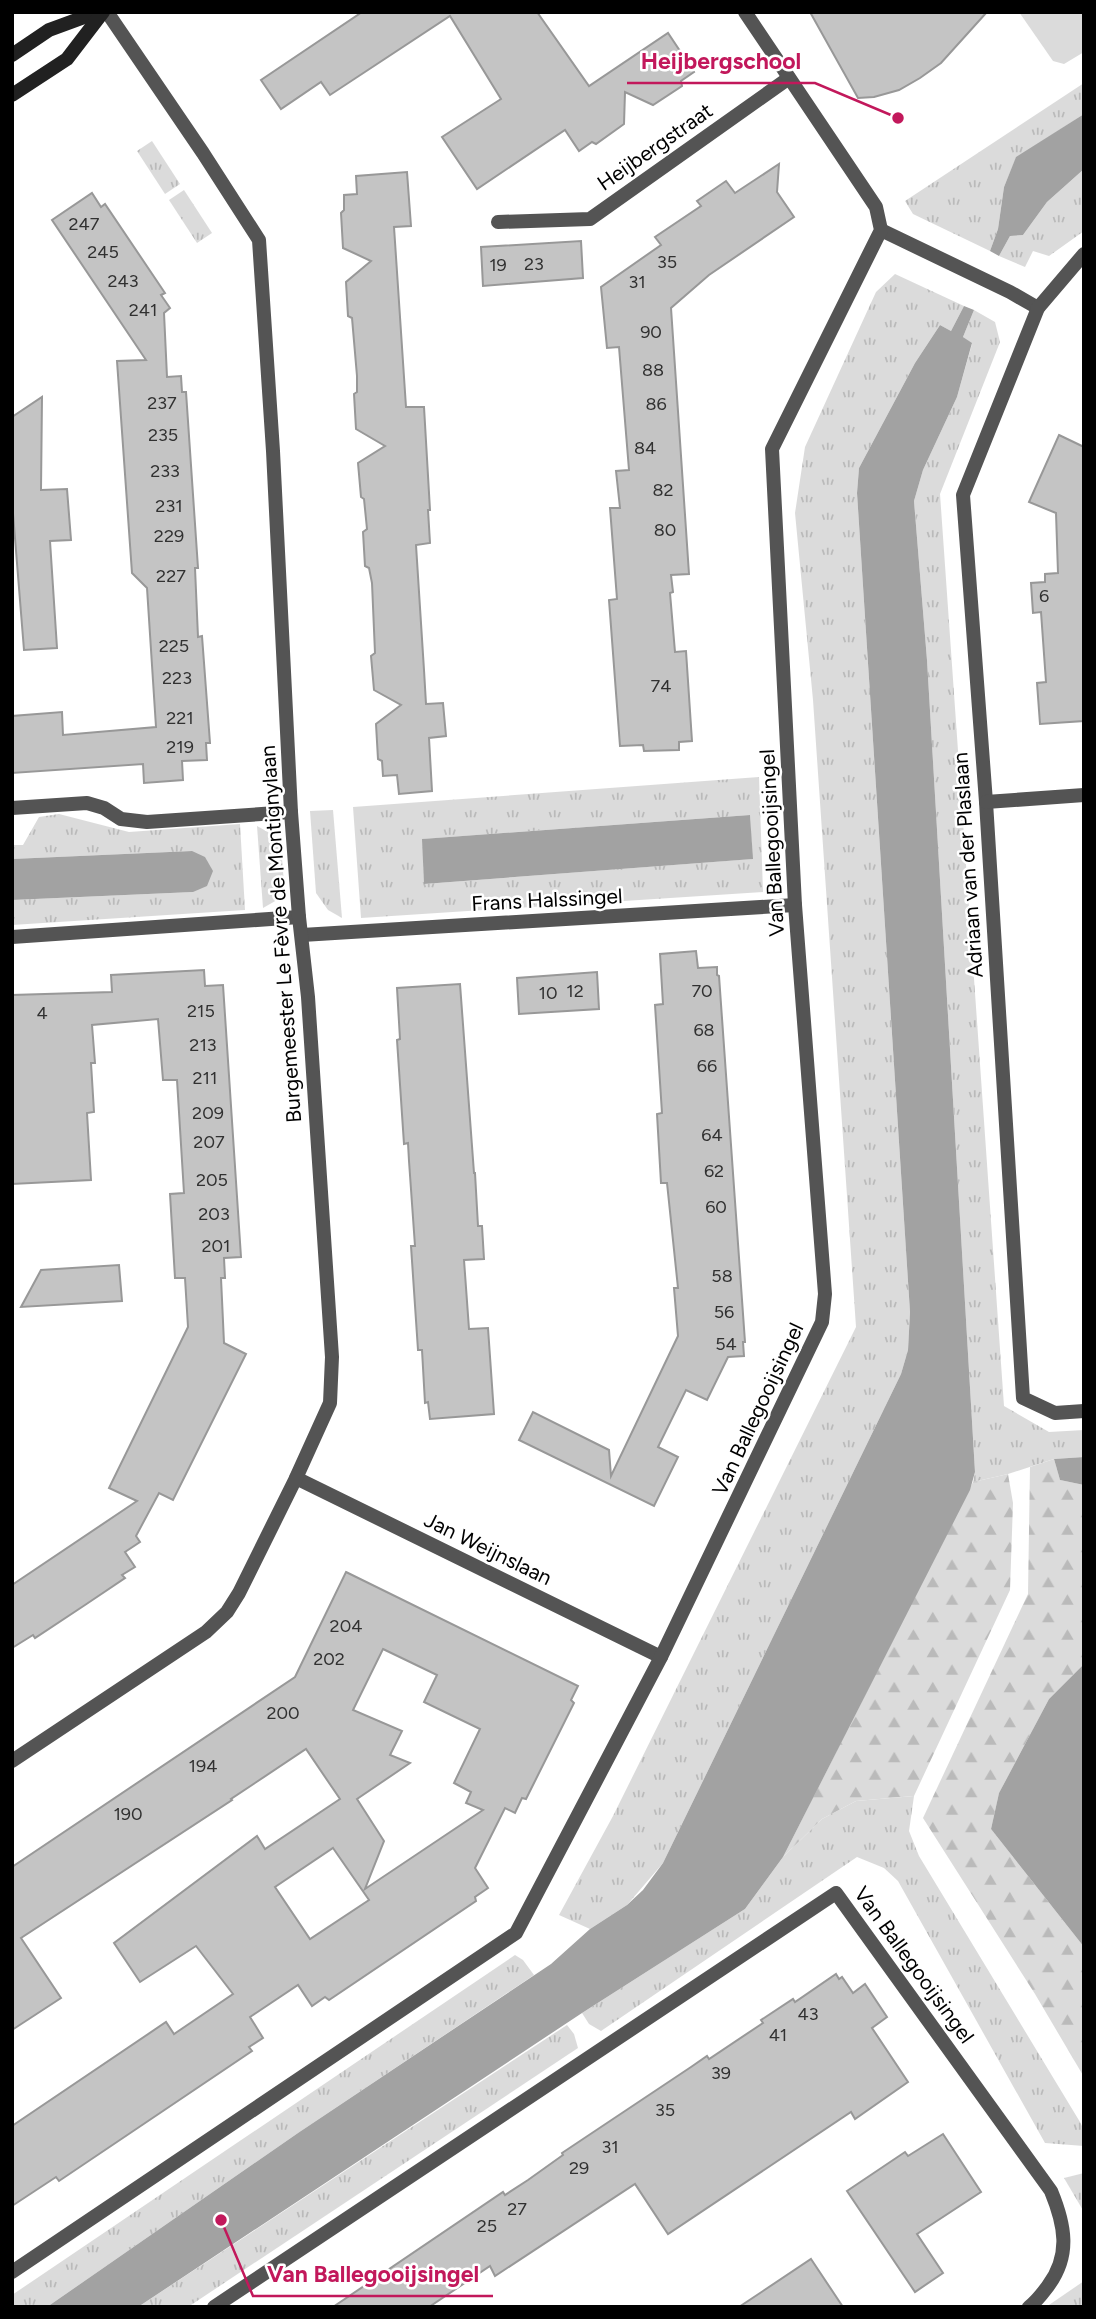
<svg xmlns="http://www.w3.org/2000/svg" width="1096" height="2319" viewBox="0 0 1096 2319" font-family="Figtree,sans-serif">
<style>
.grass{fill:url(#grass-tufts);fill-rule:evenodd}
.forest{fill:url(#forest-firs)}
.garden{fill:#dbdbdb}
.water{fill:#a2a2a2}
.building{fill:#c4c4c4;stroke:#989898;stroke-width:2;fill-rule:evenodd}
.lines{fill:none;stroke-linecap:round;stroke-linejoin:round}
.street{stroke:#545454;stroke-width:14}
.secondary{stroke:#212121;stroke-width:14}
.labels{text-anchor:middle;stroke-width:5;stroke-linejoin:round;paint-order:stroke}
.number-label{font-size:18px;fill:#313131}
.street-label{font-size:21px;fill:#000;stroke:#fff}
.leader{fill:none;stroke:#c2185b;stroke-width:2.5}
.callout-dot{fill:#c2185b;stroke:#fff;stroke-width:2.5}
.callout-label{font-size:23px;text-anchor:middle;font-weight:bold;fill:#c2185b;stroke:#fff;stroke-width:5;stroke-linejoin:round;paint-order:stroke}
</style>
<defs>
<pattern id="grass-tufts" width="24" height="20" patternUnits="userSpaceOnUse" patternTransform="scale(1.75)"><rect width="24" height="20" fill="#dbdbdb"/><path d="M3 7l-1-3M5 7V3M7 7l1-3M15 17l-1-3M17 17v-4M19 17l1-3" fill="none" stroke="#bababa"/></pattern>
<pattern id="forest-firs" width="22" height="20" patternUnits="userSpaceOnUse" patternTransform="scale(1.75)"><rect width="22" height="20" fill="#dbdbdb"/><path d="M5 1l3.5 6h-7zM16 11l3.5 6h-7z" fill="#bababa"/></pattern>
</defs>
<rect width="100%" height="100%" fill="#fff"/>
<!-- grass -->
<g class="grass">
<polygon points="1084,83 1084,114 1016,158 1004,187 998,229 990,251 913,214 905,201"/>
<polygon points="152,141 180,184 165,194 137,151"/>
<polygon points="1084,169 1084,231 1049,256 1033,251 1025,267 999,256 1010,236 1023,235 1047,202"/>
<polygon points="184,190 212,233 197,243 169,200"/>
<polygon points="895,274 964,306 951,331 940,325 915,363 859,468 857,493 910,1312 908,1350 901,1374 663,1863 627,1905 590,1929 559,1915 613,1816 856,1327 813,700 795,513 805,447 876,292"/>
<polygon points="974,310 995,322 1000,342 940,494 1004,1406 1049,1432 1084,1430 1084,1457 1054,1459 1008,1474 973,1482 975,1472 927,660 914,501 923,470 957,397 972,344 963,337"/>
<path d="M759,777l4,115 -402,26 -8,-111zM750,815l2,44 -328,25 -1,-45z"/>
<polygon points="333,810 342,918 328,910 316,893 310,811"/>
<polygon points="59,814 129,832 240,824 245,910 12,925 12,900 193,892 192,851 12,859 12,845 23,845 39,817"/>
<polygon points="257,826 268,832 281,845 284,884 277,900 263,908"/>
<polygon points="914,1796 909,1831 919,1856 1080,2122 1084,2130 1084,2146 1045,2143 898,1881 884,1868 857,1857 601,2031 589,2024 582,2013 745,1909 783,1857 822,1819 856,1801"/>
<polygon points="515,1955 523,1960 534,1975 298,2133 47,2307 12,2307 12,2295"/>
<polygon points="567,2025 574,2034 578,2048 188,2307 138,2307"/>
<polygon points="1084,2173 1084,2212 1064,2178"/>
<polygon points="1084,2281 1084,2307 1046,2307"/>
</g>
<!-- forest -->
<g class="forest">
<polygon points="1054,1459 1060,1480 1084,1485 1084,1664 1049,1699 999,1793 991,1829 1084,1947 1084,2077 1035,1994 923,1818 1028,1594 1030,1467"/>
<polygon points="1008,1474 1013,1503 1010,1590 914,1796 856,1801 822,1819 783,1857 973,1482"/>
</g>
<!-- garden -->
<polygon class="garden" points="1019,12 1084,12 1084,52 1064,64 1053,61"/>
<!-- water -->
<g class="water">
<polygon points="1084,114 1084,169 1047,202 1023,235 1010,236 999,256 990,251 998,229 1004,187 1016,157"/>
<polygon points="964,306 974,310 963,337 972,343 957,397 923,470 914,501 927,660 975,1472 970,1490 783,1857 745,1909 582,2013 138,2307 47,2307 298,2133 551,1964 590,1929 627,1905 643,1890 663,1863 901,1374 908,1350 910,1312 857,493 859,468 915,363 940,325 951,331"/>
<polygon points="750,815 753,859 424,884 422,839"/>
<polygon points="192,851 205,857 213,871 207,886 193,892 12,900 12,859"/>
<polygon points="1084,1457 1084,1485 1060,1480 1054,1459"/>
<polygon points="1084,1664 1084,1947 991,1829 999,1793 1049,1699"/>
</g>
<!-- building -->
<g class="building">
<polygon points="357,12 537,12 589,86 668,33 694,72 681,81 682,86 653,105 625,92 624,124 596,144 592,142 579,151 565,130 477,189 442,137 501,99 450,16 330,95 321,82 281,109 261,80 359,14"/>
<polygon points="810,12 987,12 941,63 920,78 899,90 874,97 858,98"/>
<polygon points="779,164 777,192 794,217 709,275 671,308 689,574 671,575 673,592 670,593 675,652 686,651 692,741 679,742 679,750 644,751 643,745 620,746 609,600 617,599 610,508 620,508 616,471 629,470 619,347 607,348 601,287 661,245 655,237 701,206 697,201 726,181 735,193"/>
<polygon points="407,172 411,226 394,227 406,407 424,407 430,510 428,510 430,543 416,545 424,670 426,704 443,703 446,736 429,738 432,791 399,794 397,775 383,776 382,761 378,759 376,724 401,705 374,690 371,656 375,653 372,583 369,568 365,566 363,532 367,529 364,499 361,497 358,463 385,446 356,429 354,394 357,392 357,376 352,318 348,316 346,282 371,261 343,248 341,213 344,210 344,195 357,194 356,176"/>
<polygon points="92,193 101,207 105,204 165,293 161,295 170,308 164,313 167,377 181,376 182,392 186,392 198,568 195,568 198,637 202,636 210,743 206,743 207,760 182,761 183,780 144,783 143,764 12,773 12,716 62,712 63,735 156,727 147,588 132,573 117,361 146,360 52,220"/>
<polygon points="581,241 583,278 483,286 481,247"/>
<polygon points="42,397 41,490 67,489 71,540 50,541 57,648 24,650 12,501 12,417"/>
<polygon points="1059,435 1084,447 1084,721 1040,724 1037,683 1046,682 1041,612 1033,613 1031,583 1045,582 1045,574 1058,573 1056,513 1029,502"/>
<polygon points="696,951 698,968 717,967 717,975 719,976 745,1342 743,1342 744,1356 728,1357 707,1400 686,1390 658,1447 678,1457 654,1506 519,1440 533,1412 609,1450 611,1476 678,1336 674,1288 678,1288 667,1183 661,1183 657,1114 662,1113 655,1005 663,1004 660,954"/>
<polygon points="204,970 205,986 223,985 241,1257 224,1258 225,1278 221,1278 224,1343 246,1354 173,1500 159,1493 136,1536 140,1542 125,1552 135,1567 122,1575 125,1578 85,1605 35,1638 33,1635 12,1648 12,1585 137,1501 109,1488 188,1327 185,1278 175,1278 170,1194 184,1193 177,1080 163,1080 158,1019 92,1025 95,1063 91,1063 94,1112 87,1113 91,1180 12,1184 12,995 112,992 111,975"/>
<polygon points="597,972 599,1009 519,1014 517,978"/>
<polygon points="460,984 474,1173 475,1173 478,1226 482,1226 484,1259 464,1260 469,1329 488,1328 494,1414 430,1419 428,1402 425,1403 422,1350 418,1350 411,1246 415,1246 409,1161 408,1143 404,1144 397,1040 400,1039 397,988"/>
<polygon points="119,1265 122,1301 21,1307 41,1270"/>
<path d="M346,1572l232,114 -7,14 3,3 -48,96 -4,-1 -7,15 -10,-5 -30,60 13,20 -13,9 1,4 -147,99 -4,-3 -13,9 -14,-21 -48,32 13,21 -14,9 3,4 -193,130 -3,-4 -44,29v-80l154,-104 8,12 59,-40 -37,-48 -56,36 -26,-39 143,-107 8,13 75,-50 -34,-50 -75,50 1,1 -211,138 40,60 -49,32v-163l283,-190zM383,1649l54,26 -13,27 56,27 -26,54 17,9 -5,11 17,7 -118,79 19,-48 -27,-42 53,-36 -20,-8 12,-24 -49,-21zM333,1848l36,52 -59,39 -35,-52z"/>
<polygon points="836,1974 839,1979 842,1977 853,1993 865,1984 887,2017 872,2028 908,2082 855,2119 851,2112 668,2234 635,2184 495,2276 490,2266 429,2307 333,2307 503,2192 505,2195 528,2180 563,2155 562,2153 691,2067 707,2056 709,2059 763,2023 761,2020 793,1999 795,2002"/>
<polygon points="943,2134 981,2192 917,2234 943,2273 915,2292 847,2191 905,2152 908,2156"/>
<polygon points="811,2259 843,2307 739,2307"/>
</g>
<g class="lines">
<!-- street -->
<g class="street">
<polyline points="498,222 590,219 789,78"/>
<polyline points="881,230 1010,292 1038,308"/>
<polyline points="1084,254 1038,308 963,495 986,802 1023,1398 1055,1413 1084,1411"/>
<polyline points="986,802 1084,795"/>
<polyline points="12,808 87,803 104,808 121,819 147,822 291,812"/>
<polyline points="302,935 795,905"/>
<polyline points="12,937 299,917"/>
<polyline points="296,1478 661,1657"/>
<polyline points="12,1761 206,1632 227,1612 239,1593 296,1478 330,1403 332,1357 308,997 299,917 291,812 273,451 259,240 203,153 107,12"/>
<polyline points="12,2272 516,1933 661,1657 822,1322 825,1294 795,905 772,449 881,230 876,207 745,12"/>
<path d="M214,2307l622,-414 215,298c14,34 20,64 -3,95 -6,8 -11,15 -19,21"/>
</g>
<!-- secondary -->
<g class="secondary">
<polyline points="12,55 49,30 98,12"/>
<polyline points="12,95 67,59 103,12"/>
</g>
</g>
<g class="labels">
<!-- number labels -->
<g class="number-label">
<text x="84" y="230">247</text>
<text x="103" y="258">245</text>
<text x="667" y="268">35</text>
<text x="534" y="270">23</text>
<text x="498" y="271">19</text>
<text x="123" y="287">243</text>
<text x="637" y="288">31</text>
<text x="143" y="316">241</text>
<text x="651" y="338">90</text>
<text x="653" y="376">88</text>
<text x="162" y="409">237</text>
<text x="656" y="410">86</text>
<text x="163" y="441">235</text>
<text x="645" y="454">84</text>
<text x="165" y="477">233</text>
<text x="663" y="496">82</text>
<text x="169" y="512">231</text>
<text x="665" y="536">80</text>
<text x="169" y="542">229</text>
<text x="171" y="582">227</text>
<text x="1044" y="602">6</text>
<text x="174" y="652">225</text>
<text x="177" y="684">223</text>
<text x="661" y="692">74</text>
<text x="180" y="724">221</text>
<text x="180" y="753">219</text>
<text x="575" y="997">12</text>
<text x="702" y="997">70</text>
<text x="548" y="999">10</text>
<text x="201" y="1017">215</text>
<text x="42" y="1019">4</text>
<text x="704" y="1036">68</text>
<text x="203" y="1051">213</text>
<text x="707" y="1072">66</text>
<text x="205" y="1084">211</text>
<text x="208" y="1119">209</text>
<text x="712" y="1141">64</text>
<text x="209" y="1148">207</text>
<text x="714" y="1177">62</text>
<text x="212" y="1186">205</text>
<text x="716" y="1213">60</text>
<text x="214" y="1220">203</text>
<text x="216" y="1252">201</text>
<text x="722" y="1282">58</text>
<text x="724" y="1318">56</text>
<text x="726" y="1350">54</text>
<text x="346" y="1632">204</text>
<text x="329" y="1665">202</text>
<text x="283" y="1719">200</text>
<text x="203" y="1772">194</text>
<text x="128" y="1820">190</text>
<text x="808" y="2020">43</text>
<text x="778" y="2041">41</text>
<text x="721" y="2079">39</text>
<text x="665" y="2116">35</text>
<text x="610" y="2153">31</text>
<text x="579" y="2174">29</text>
<text x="517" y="2215">27</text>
<text x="487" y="2232">25</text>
</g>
<!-- street labels -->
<g class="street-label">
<text transform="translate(655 147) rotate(-35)" y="7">Heijbergstraat</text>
<text transform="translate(772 843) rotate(-93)" y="7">Van Ballegooijsingel</text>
<text transform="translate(968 865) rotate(-94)" y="7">Adriaan van der Plaslaan</text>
<text transform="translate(547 900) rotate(-3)" y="7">Frans Halssingel</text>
<text transform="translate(281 934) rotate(-94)" y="7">Burgemeester Le Fèvre de Montignylaan</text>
<text transform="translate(758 1409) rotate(-65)" y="7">Van Ballegooijsingel</text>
<text transform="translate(488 1549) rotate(26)" y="7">Jan Weijnslaan</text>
<text transform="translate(914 1965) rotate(54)" y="7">Van Ballegooijsingel</text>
</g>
</g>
<!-- callouts -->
<path class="leader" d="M898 118L815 83H627M221 2220L253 2296H493"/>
<g class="callout-dot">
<circle cx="898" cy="118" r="7"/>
<circle cx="221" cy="2220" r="7"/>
</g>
<g class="callout-label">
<text x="721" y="69">Heijbergschool</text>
<text x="373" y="2282">Van Ballegooijsingel</text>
</g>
<!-- border -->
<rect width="1096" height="2319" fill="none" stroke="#000000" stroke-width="28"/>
</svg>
